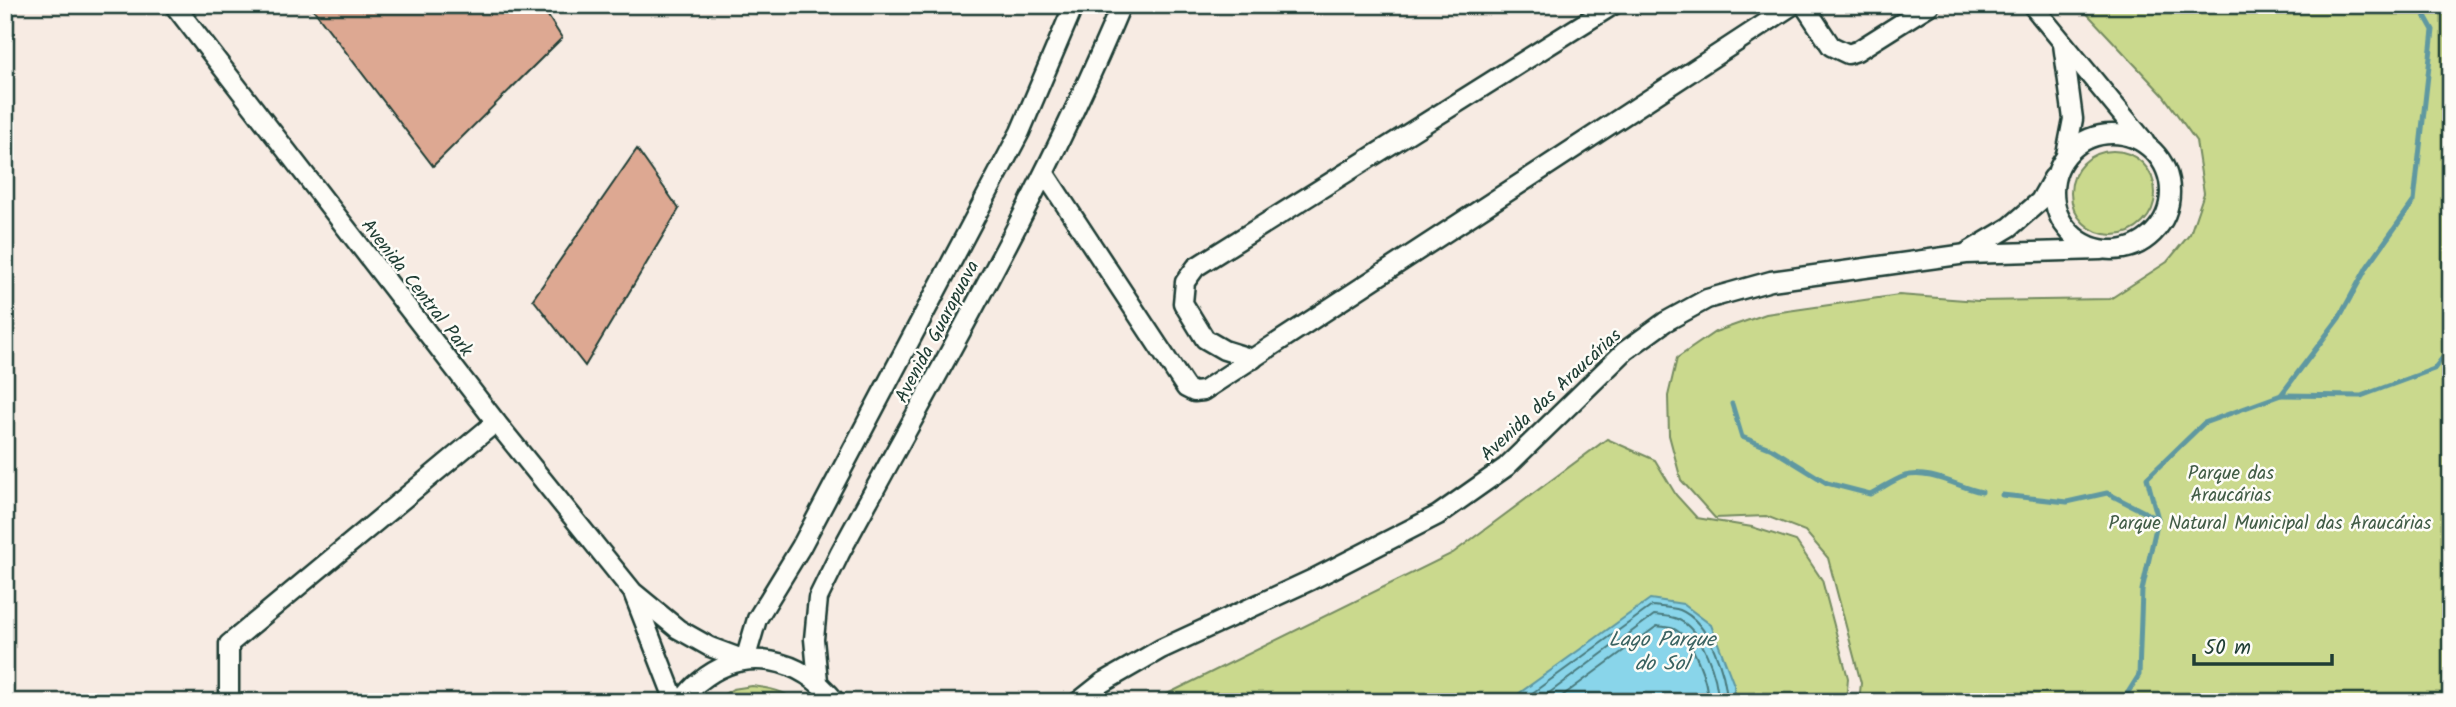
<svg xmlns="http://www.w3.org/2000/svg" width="2456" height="707" viewBox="0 0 2456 707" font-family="Kalam,sans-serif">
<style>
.green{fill:#cad98d;stroke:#748b60;stroke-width:2}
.water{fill:#89d5ea;stroke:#5f98a1;stroke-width:2}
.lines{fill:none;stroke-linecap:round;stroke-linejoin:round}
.shore{stroke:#497a7d;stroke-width:2}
.stream{stroke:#5f98a1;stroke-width:5}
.building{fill:#dda892;stroke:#1f3d34;stroke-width:2}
.minor-casing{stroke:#1f3d34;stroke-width:23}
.minor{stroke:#fdfcf7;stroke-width:18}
.labels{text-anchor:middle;stroke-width:5;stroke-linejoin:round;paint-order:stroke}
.street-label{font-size:19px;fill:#1f3d34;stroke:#fdfcf7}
.park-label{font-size:19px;fill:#415c46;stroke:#fdfcf7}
.water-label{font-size:21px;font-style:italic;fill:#3a6362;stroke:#fdfcf7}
</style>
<rect width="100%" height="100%" fill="#f7ebe3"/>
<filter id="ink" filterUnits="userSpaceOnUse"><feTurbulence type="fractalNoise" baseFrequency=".0143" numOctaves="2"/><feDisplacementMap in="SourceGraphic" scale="14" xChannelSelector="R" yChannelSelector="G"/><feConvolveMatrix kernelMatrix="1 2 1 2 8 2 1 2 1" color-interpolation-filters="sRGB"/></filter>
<g filter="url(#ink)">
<!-- green -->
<g class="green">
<polygon points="2079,5 2451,5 2451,702 1859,702 1861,683 1828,558 1805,531 1766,516 1715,518 1681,480 1669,435 1668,396 1677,358 1715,332 1766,314 1899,295 1978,301 2110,299 2167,262 2190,234 2204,193 2196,141 2163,95"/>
<circle cx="2113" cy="193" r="42"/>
<polygon points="1607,439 1655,460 1676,495 1697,518 1752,527 1796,541 1822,580 1848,678 1846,702 1151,702 1453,553"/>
<path d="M752,686c18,2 32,5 46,16h-87l22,-13z"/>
</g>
<!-- water -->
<polygon class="water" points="1650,599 1683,604 1711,625 1734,685 1734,702 1507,702"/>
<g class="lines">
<!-- shore -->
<g class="shore">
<path d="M1520,702l132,-96c9,1 20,1 28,4 29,12 46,63 47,92"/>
<path d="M1537,702l117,-87c7,1 17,1 23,4 25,10 41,58 41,83"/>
<path d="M1554,702l103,-76c5,1 12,1 17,3 19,9 34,52 34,73"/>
</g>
<!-- stream -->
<g class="stream">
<polyline points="2281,395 2361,396 2434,369 2451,347"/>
<path d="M1732,404l10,33 30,12 55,34 43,11c11,-5 23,-14 35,-18 24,-7 53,11 77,16"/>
<polyline points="2002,495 2067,502 2107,493 2158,519"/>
<polyline points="2122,702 2139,675 2142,590 2158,519 2147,478 2204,423 2281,395 2339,318 2367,267 2414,201 2433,30 2419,5"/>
</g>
</g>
<!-- building -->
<g class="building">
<polygon points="310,5 541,5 562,38 433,166"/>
<polygon points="637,149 679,209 585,366 533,299"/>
</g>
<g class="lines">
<!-- minor casing -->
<g class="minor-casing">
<g id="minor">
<polyline points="174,5 496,422 633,592 678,629 710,647 745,660 757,619 801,547 1020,132 1074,5"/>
<polyline points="1804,5 1831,46 1848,54 1857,51 1930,5"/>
<polyline points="2032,5 2144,141"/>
<polyline points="2063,44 2073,119 2066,155"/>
<circle cx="2112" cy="192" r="58"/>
<polyline points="1045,174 1186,388 1194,392 1203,391 1793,5"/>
<polyline points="1968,252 2010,227 2040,201 2053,178"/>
<polyline points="1253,359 1224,350 1205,339 1183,303 1185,282 1196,267 1613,5"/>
<polyline points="634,595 672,693 672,702"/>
<path d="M818,681l-4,-42 4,-41 22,-45c97,-180 202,-358 281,-548"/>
<polyline points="229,702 229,644 496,422"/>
<path d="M681,702c5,-7 11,-15 18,-20 46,-38 102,-24 137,20"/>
<polyline points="1078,702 1102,683 1161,649 1311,580 1438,515 1506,467 1625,351 1665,322 1707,299 1771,281 1966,254 2101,250"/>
</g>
</g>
<!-- minor -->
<use href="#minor" class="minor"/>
</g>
</g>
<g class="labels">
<!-- street labels -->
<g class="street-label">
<text transform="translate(418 287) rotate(52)" y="7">Avenida Central Park</text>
<text transform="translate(936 331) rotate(-62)" y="7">Avenida Guarapuava</text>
<text transform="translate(1550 394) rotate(-43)" y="7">Avenida das Araucárias</text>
</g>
<!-- park labels -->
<g class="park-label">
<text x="2231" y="479">Parque das<tspan x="2231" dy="22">Araucárias</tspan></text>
<text x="2270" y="529">Parque Natural Municipal das Araucárias</text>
</g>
<!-- water labels -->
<g class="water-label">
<text x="1662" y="646">Lago Parque<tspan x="1662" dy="24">do Sol</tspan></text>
</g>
</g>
<!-- margin -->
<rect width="2456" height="707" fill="none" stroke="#fdfcf7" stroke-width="28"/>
<rect x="14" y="14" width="2428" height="679" fill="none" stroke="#1f3d34" stroke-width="2.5" filter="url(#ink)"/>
<!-- scale -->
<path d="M2194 654v10h138v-10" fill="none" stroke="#1f3d34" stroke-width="3.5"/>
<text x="2204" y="654" font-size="21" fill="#1f3d34" stroke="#fdfcf7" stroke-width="5" paint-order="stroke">50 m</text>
</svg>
